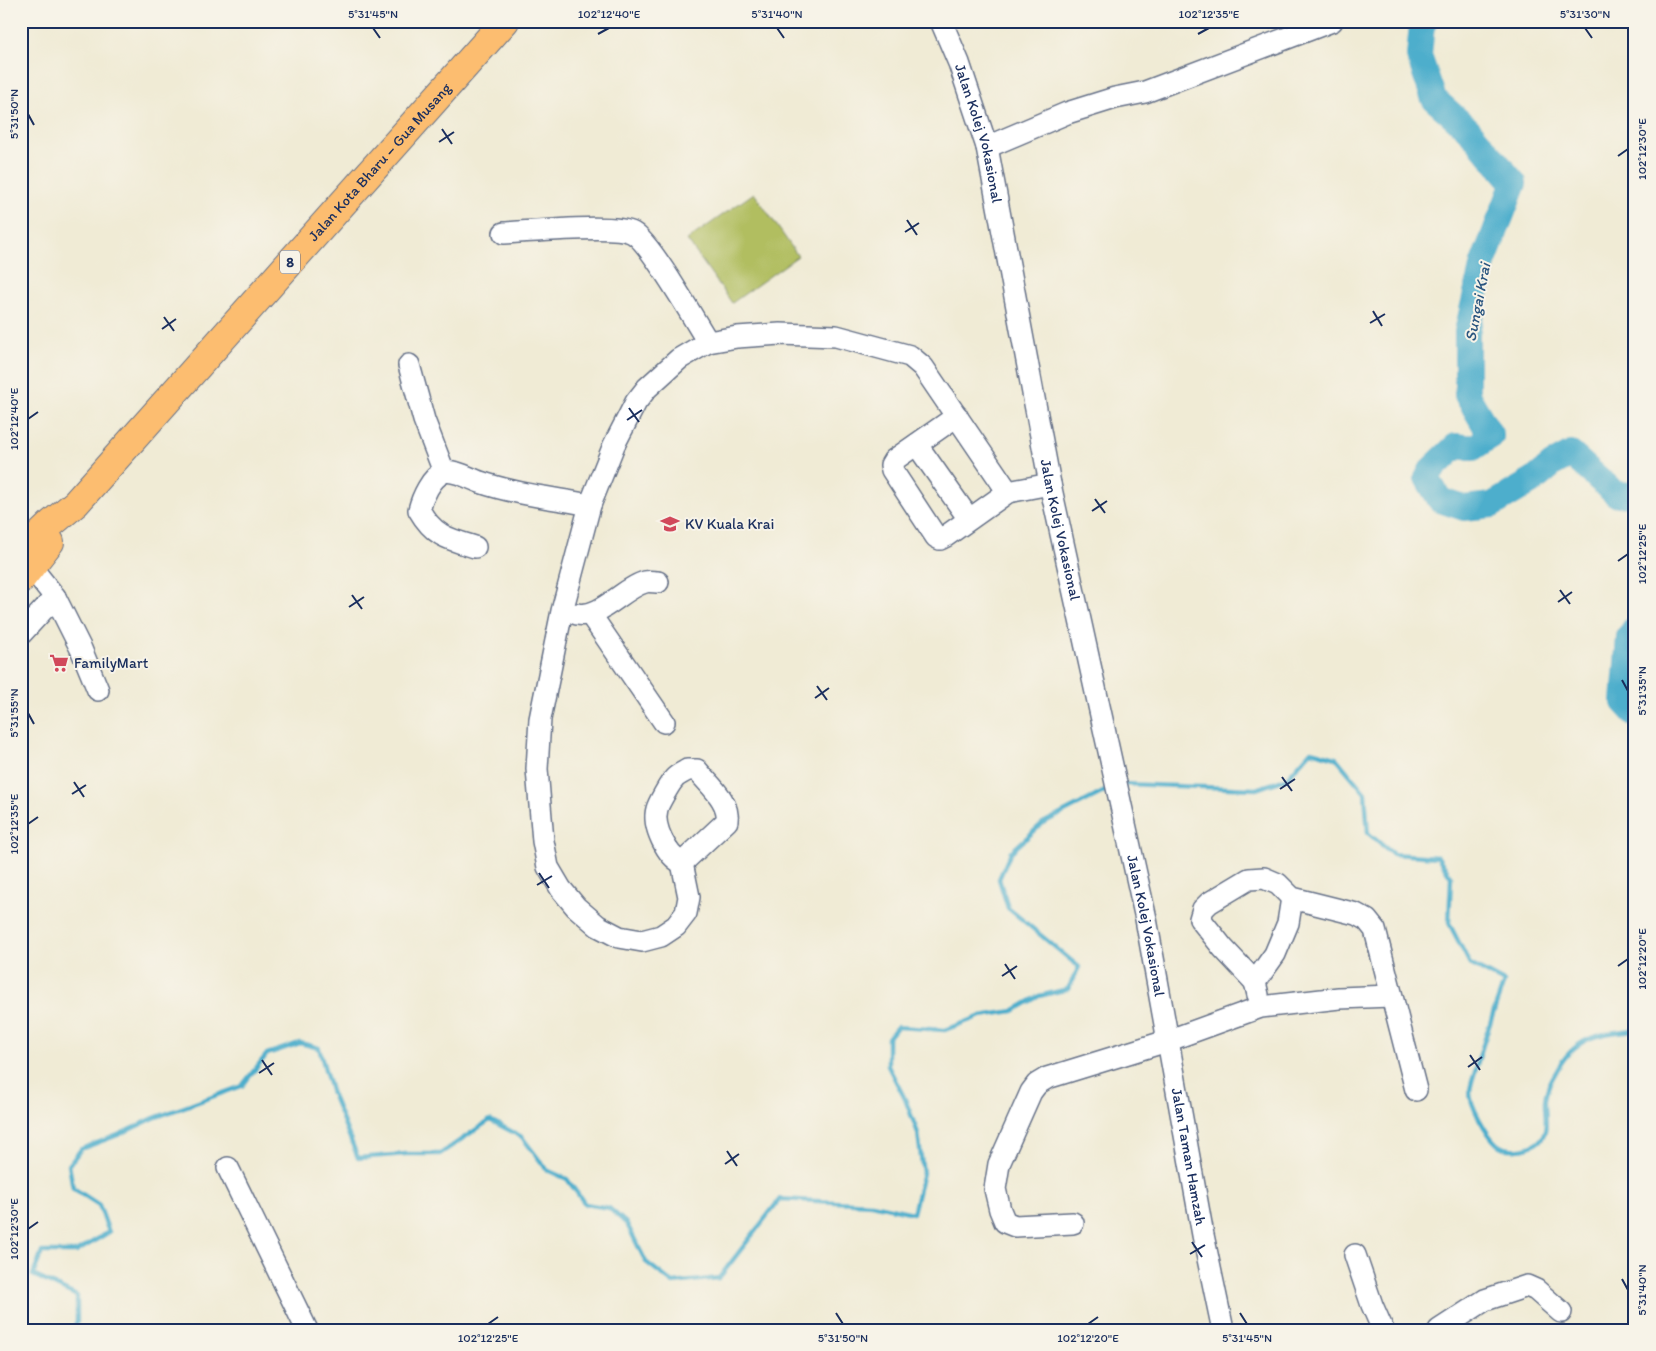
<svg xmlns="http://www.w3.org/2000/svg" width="1656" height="1351" viewBox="0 0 1656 1351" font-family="Itim,sans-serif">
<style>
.green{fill:#b1be60;stroke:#66765f}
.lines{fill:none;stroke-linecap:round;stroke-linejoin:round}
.stream{stroke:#4daecc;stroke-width:4.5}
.river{stroke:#4daecc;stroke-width:26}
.minor-casing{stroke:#667188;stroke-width:24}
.highway-casing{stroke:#667188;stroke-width:30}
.minor{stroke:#fff;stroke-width:21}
.highway{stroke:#fcbd6f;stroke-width:28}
.ticks{fill:none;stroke:#1b2f5e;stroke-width:2}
.labels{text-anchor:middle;stroke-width:4;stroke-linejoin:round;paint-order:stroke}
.shield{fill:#f7f3e8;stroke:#5d6a87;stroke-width:1}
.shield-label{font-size:14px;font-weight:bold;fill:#1b2f5e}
.street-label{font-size:15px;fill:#1b2f5e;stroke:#f7f3e8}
.poi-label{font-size:15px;fill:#1b2f5e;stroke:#f7f3e8;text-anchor:start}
.water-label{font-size:16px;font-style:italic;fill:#2a557f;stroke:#f7f3e8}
.neatline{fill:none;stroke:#1b2f5e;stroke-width:2}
.ticks-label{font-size:12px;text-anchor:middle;fill:#1b2f5e}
</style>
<rect width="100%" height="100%" fill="#f7f3e8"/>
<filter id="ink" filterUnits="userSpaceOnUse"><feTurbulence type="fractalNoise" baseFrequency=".02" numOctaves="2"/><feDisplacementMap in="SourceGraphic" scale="10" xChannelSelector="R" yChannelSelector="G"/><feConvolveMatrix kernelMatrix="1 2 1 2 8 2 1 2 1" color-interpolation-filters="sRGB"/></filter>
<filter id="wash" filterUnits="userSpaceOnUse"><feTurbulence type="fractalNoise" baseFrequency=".0096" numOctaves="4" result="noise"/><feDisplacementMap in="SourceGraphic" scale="20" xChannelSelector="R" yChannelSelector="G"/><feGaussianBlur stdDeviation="1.12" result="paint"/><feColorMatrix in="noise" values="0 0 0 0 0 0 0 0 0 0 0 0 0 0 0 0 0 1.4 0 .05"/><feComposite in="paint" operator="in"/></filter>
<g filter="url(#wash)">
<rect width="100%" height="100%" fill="#f0ebd5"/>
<!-- green -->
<polygon class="green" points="754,193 798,256 732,303 687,240"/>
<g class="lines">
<!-- stream -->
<g class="stream">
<path d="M1123,784l133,5 30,-10 25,-28 25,7 29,35 3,40 25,21 45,3 13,20 -2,46 21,41 34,18c-9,26 -18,52 -26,79 -2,10 -7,20 -8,30 -1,13 17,44 27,53 9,8 30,6 40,-1 14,-10 7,-29 8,-43 1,-9 6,-20 11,-28 18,-35 43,-39 79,-42"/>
<polyline points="73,1330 77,1321 77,1296 33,1275 42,1252 76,1252 109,1232 99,1205 73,1188 69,1165 81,1149 118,1135 154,1118 242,1086 267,1054 300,1043 319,1048 331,1091 358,1158 406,1154 440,1154 490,1120 522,1137 547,1170 567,1179 585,1204 609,1208 627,1224 646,1262 673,1283 719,1278 780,1199 872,1204 913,1213 923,1173 918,1133 905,1099 888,1066 888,1038 897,1027 945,1030 981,1016 1013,1011 1039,996 1068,989 1079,967 1008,908 999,879 1011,852 1043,823 1111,788"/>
</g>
<!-- river -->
<g class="river">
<polyline points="1425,21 1422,24 1419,56 1434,99 1468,129 1514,183 1483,263 1467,332 1467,395 1491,436 1473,448 1456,446 1432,469 1427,478 1440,500 1464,508 1492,505 1534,480 1553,464 1571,454 1616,494 1635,495"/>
<polyline points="1635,628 1629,637 1624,702 1635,714"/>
</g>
</g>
</g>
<g filter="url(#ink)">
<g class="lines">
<!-- minor casing -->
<g class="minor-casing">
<g id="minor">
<path id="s1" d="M941,21l18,42 28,84 63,337 96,435 57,316 20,95"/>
<polyline points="987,147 1067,113 1115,98 1145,92 1332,21"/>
<path d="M504,233c25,-1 111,-10 129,0 18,10 61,87 75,109"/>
<polyline points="409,365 424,420 444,472"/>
<polyline points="957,416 894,460 891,465 892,470 936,537 940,539 946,536 1008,492 1050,484"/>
<polyline points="917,445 969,519"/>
<path d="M475,547c-27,-8 -41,-11 -56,-37 3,-12 12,-33 25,-38 10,-3 27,7 36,10 35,12 73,16 110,23"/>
<polyline points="31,567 55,597 81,649 98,690"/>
<path d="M577,614c23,5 46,-26 68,-32 4,-1 9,0 13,0"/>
<polyline points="590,614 664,722"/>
<polyline points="21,634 55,597"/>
<path d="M687,770h10c12,15 33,31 30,51l-45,42c-15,-7 -30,-37 -25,-54 1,-5 13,-26 17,-30 3,-4 9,-6 13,-9z"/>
<polyline points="682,863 689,897 686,913 676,926 661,936 642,941 619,937 598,926 576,907 561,889 548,867 543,841 537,769 540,719 562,611 590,505 614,445 636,402 647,388 679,359 708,342 737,337 780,334 836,336 910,356 923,367 1008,492"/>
<polyline points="1255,982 1223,948 1200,919 1203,909 1209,903 1249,879 1264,878 1278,884 1292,898 1356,914 1367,920 1375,930 1416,1090"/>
<polyline points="1258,995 1255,982 1275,954 1288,923 1292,898"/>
<polyline points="228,1168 307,1330"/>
<polyline points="1073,1223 1015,1226 1005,1222 1000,1210 995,1189 999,1164 1031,1092 1037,1084 1047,1078 1167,1041 1261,1007 1339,998 1391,996"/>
<polyline points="1355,1255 1372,1305 1383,1330"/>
<polyline points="1439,1330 1485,1300 1527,1286 1536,1290 1561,1312"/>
</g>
</g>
<!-- highway casing -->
<g class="highway-casing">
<g id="highway">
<path id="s2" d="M21,553l31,-30 24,-20 429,-482"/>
<polyline points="21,579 50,542"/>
</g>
</g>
<!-- minor -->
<use href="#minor" class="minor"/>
<!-- highway -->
<use href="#highway" class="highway"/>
</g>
</g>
<!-- ticks -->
<path class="ticks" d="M373,28l7,10M777,28l7,10M1585,28l7,10M598,34l11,-6M1198,34l11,-6M28,114l6,11M442,129l10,15M439,142l15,-10M1618,156l10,-7M907,220l10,15M905,232l14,-9M1373,311l9,15M164,317l10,14M1370,323l15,-9M162,329l14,-10M629,408l10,14M28,419l10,-7M627,420l15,-10M1095,499l10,14M1092,511l15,-10M1618,561l10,-7M1560,590l10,14M352,595l10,14M1558,602l14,-10M349,607l15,-10M1622,680l6,11M817,686l10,14M815,698l14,-10M28,713l6,11M1282,777l10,14M74,782l10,15M1280,789l15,-10M72,794l14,-9M28,824l10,-7M539,873l10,15M537,885l15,-9M1005,964l10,15M1618,966l10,-7M1002,976l15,-10M1470,1055l10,15M262,1060l10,15M1468,1067l14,-10M259,1073l15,-10M727,1151l10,15M725,1164l14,-10M28,1229l10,-7M1192,1242l10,15M1190,1254l15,-9M1622,1279l6,11M836,1313l7,11M1240,1313l7,11M488,1324l10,-7M1088,1324l10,-7"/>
<!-- icons -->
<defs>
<g id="university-bare" transform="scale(1.5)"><path d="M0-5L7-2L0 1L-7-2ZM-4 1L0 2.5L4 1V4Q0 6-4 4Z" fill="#d1495b" stroke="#f7f3e8" stroke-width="2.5" paint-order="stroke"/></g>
<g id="supermarket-bare" transform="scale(1.5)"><path d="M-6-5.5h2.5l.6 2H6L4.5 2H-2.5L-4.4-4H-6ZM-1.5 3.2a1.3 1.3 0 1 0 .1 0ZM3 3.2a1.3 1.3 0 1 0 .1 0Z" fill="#d1495b" stroke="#f7f3e8" stroke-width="2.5" paint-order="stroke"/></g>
</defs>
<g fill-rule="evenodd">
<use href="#university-bare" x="670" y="524"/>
<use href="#supermarket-bare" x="59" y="663"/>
</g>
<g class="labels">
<!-- shield labels -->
<rect class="shield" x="280" y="250.5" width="20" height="23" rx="4"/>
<g class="shield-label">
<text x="290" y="267">8</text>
</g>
<!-- street labels -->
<g class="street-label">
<text dy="5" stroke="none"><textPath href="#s1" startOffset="119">Jalan Kolej Vokasional</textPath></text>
<text dy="5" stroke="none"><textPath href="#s2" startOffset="531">Jalan Kota Bharu – Gua Musang</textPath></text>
<text dy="5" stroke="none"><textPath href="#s1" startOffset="524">Jalan Kolej Vokasional</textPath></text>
<text dy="5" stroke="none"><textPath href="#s1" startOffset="929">Jalan Kolej Vokasional</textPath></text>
<text dy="5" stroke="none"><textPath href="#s1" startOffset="1164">Jalan Taman Hamzah</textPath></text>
</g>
<!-- poi labels -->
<g class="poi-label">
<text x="685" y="529">KV Kuala Krai</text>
<text x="74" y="668">FamilyMart</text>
</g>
<!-- water labels -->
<g class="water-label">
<text transform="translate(1477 302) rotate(-79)" y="6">Sungai Krai</text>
</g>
</g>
<!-- margin -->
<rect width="1656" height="1351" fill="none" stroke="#f7f3e8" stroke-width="55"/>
<rect x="28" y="28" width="1600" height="1296" class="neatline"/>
<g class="ticks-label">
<text x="373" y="18">5°31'45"N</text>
<text x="609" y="18">102°12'40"E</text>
<text x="777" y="18">5°31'40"N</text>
<text x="1209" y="18">102°12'35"E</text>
<text x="1585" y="18">5°31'30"N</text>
<text transform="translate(14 114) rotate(-90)" y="4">5°31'50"N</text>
<text transform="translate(1642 149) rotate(-90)" y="4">102°12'30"E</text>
<text transform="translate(14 419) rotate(-90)" y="4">102°12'40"E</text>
<text transform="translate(1642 554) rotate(-90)" y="4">102°12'25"E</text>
<text transform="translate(1642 691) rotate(-90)" y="4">5°31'35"N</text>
<text transform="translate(14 713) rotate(-90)" y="4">5°31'55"N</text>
<text transform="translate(14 824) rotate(-90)" y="4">102°12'35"E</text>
<text transform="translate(1642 959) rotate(-90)" y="4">102°12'20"E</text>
<text transform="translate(14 1229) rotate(-90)" y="4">102°12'30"E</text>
<text transform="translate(1642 1290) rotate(-90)" y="4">5°31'40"N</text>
<text x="488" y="1342">102°12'25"E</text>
<text x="843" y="1342">5°31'50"N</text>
<text x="1088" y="1342">102°12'20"E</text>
<text x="1247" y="1342">5°31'45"N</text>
</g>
</svg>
